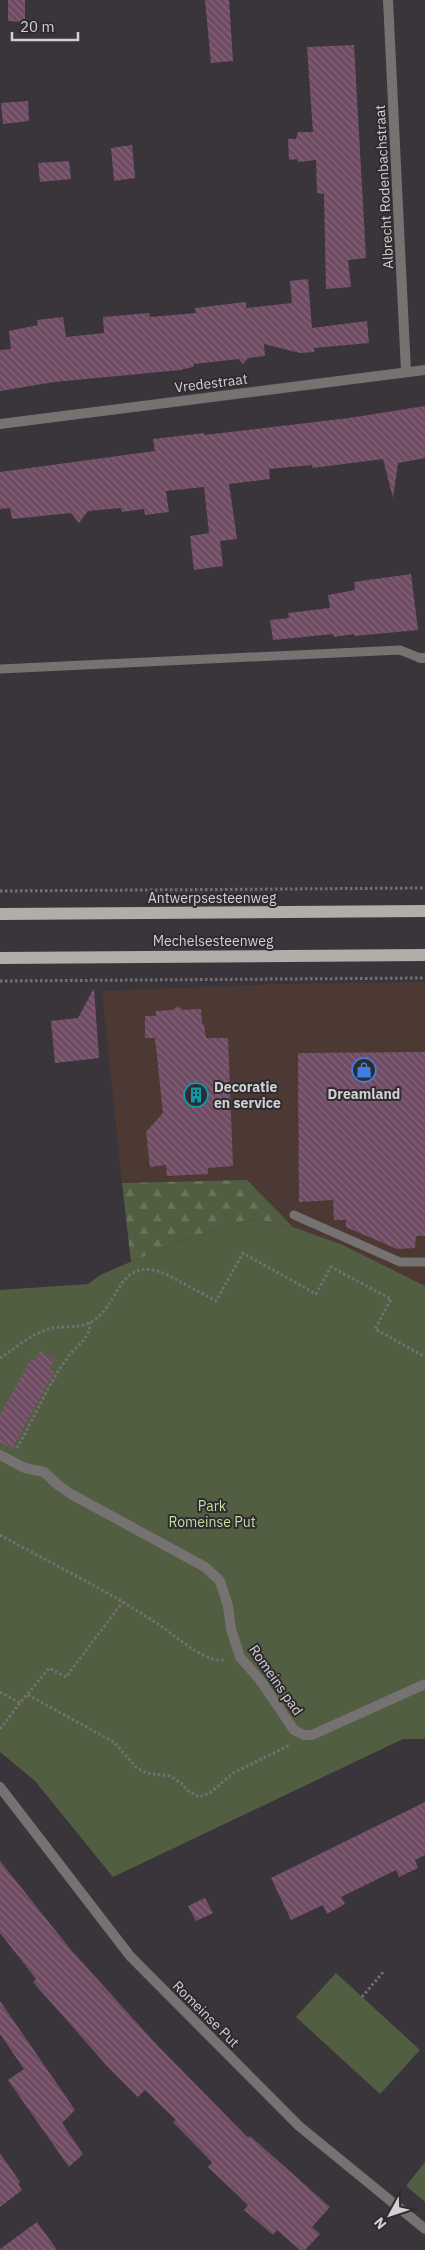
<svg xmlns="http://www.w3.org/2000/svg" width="425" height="2250" viewBox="0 0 425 2250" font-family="'IBM Plex Sans',sans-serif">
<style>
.commercial{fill:#4d3933}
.forest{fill:url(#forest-firs)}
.park{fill:#525e42}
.building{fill:url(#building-back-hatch)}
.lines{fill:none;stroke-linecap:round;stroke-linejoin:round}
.path{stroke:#736f74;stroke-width:3;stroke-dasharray:2.5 2.5;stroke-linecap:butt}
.service{stroke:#757271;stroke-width:9}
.pedestrian{stroke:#757271;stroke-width:10}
.minor{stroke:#757271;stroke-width:10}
.primary{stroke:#b3adaa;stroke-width:12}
.labels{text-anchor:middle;stroke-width:4;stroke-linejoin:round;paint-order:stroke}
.street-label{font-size:14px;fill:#d3d0d4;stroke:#2f2b30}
.poi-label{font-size:14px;font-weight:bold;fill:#d3d0d4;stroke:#2f2b30;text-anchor:start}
.park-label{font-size:14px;fill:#c3dfa0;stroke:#2f2b30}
</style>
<defs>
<pattern id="forest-firs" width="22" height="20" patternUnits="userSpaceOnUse" patternTransform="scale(1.25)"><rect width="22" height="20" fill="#525e42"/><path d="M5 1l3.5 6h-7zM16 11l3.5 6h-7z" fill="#6a745c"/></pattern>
<pattern id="building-back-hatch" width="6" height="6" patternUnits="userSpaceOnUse" patternTransform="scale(1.25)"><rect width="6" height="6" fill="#704c64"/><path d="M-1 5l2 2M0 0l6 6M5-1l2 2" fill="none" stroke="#846579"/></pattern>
</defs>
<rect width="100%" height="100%" fill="#39353a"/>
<!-- commercial -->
<polygon class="commercial" points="425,982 425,1286 343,1245 293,1227 247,1180 122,1183 102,991 280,984"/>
<!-- forest -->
<polygon class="forest" points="247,1180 293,1227 253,1219 180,1241 131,1262 122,1183"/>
<!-- park -->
<g class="park">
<polygon points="253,1219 293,1227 343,1245 425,1286 425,1739 403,1739 113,1877 35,1781 0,1752 0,1290 88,1284 102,1274 180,1241"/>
<polygon points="336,1973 420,2050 380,2094 296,2017"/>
<polygon points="425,2162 425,2202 406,2186"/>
</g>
<!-- building -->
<g class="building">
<polygon points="8,0 25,0 25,22 8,21"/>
<polygon points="205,0 229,0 233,61 211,63"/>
<polygon points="354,45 366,258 348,260 351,287 326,289 324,194 317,193 316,160 298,162 297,159 289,160 288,139 296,139 298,132 313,132 307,47"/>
<polygon points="28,101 29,121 3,124 1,103"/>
<polygon points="132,145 135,178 114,181 111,148"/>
<polygon points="69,161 71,179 40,182 38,163"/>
<polygon points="308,279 312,328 367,321 369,343 314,348 314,352 300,353 264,344 265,356 248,358 243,364 239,359 194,364 193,367 180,370 54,382 0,391 0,350 11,349 9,331 38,325 37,320 63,317 66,337 104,333 103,317 149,313 150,317 196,313 195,308 246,302 246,308 292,303 290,281"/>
<polygon points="425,406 425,458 398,463 393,498 383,459 312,468 312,465 269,469 270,479 229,484 237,539 220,541 223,566 194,570 190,536 209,533 204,487 166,491 169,512 145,515 144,509 122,512 121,508 88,511 79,523 71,513 12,519 10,508 0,509 0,472 155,451 153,439 204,433 204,435 349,418"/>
<polygon points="411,574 418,630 354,636 354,634 334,637 333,634 273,640 270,620 289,618 288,613 330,608 328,595 355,590 354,582"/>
<polygon points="94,988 99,1058 55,1063 51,1021 78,1018"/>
<polygon points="178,1006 183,1010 201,1009 202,1024 204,1024 206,1038 228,1038 233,1166 208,1168 208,1174 167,1176 166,1165 150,1167 146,1132 163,1113 155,1038 145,1038 145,1016 156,1016 156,1011 173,1010"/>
<polygon points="425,1052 425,1236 416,1236 415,1248 397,1249 346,1227 346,1220 334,1220 333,1200 299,1202 298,1053"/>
<polygon points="40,1351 55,1360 49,1369 54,1372 12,1449 0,1442 0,1415 31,1359 35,1361"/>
<polygon points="425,1802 425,1855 415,1860 418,1868 399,1877 396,1870 341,1897 345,1904 327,1914 323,1905 291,1920 271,1878"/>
<polygon points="0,1861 71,1950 157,2045 248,2138 250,2136 330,2207 312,2227 320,2234 305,2250 300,2250 277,2230 273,2235 244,2210 248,2205 208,2167 212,2162 173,2122 176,2120 145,2090 138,2097 108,2067 33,1982 36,1979 0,1933"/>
<polygon points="205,1898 213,1913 196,1921 188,1906"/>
<polygon points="0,2001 75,2110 62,2123 83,2154 69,2167 8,2080 24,2069 0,2034"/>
<polygon points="0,2153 20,2182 18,2184 22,2190 0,2207"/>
<polygon points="37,2222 57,2250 0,2250 0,2249"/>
</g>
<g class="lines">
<!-- path -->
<g class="path">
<polyline points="0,891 425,888"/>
<polyline points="0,981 425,978"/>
<path d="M0,1358c16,-10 31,-24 49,-29 14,-4 29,0 42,-7 30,-16 25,-68 75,-48l50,27 27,-48 73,41 15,-27 60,32 -16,30 50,28"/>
<path d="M17,1448c17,-30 31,-64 51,-91 8,-12 23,-18 22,-35"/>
<path d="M0,1535c54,30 115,59 165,94 15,11 42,34 60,31"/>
<polyline points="0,1692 20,1703 49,1668 66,1677 122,1603"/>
<polyline points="28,1695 114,1742 137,1768 146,1773 170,1776 181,1783 188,1791 199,1797 210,1793 233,1773 290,1745"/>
<polyline points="0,1729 20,1703"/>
<polyline points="362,1997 384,1971"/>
</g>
<!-- service -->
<g class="service">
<polyline points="0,669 400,650 420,658"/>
<polyline points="294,1215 400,1262 425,1262"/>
</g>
<!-- pedestrian -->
<polyline class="pedestrian" points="0,1455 25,1468 44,1472 58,1485 71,1494 205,1567 220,1581 228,1606 231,1629 240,1657 260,1680 294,1730 304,1735 312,1735 425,1684"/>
<!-- minor -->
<g class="minor">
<polyline points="388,0 406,372"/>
<polyline points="0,424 425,370"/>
<polyline points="420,658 425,658"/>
<polyline points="0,1787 130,1956 299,2126 425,2229"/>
</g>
<!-- primary -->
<g class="primary">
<polyline points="0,914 425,911"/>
<polyline points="0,958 425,955"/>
</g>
</g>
<!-- icons -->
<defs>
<g id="shop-ring" transform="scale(1.25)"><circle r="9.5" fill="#2f2b30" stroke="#3f7fe0" stroke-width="1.5"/><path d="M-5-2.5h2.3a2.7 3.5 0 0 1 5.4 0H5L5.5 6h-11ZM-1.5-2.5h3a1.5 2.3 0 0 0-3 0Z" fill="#3f7fe0"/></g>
<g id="building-ring" transform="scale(1.25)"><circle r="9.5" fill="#2f2b30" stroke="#0f9aa8" stroke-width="1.5"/><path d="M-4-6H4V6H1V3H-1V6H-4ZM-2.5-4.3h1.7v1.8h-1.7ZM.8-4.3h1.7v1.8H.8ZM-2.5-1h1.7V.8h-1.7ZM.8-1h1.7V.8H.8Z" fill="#0f9aa8"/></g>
</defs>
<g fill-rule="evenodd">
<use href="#shop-ring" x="364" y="1070"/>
<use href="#building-ring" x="196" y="1095"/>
</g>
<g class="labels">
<!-- street labels -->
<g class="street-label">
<text transform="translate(384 187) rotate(-93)" y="5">Albrecht Rodenbachstraat</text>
<text transform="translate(211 383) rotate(-7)" y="5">Vredestraat</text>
<text x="212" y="903">Antwerpsesteenweg</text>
<text x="213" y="946">Mechelsesteenweg</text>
<text transform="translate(276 1680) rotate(55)" y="5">Romeins pad</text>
<text transform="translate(206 2014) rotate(45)" y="5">Romeinse Put</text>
</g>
<!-- poi labels -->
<g class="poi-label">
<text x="214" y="1092">Decoratie<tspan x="214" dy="16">en service</tspan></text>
<text x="364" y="1099" text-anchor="middle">Dreamland</text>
</g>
<!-- park labels -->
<g class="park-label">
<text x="212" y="1511">Park<tspan x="212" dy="16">Romeinse Put</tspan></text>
</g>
</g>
<!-- north arrow -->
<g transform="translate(390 2215) rotate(230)" stroke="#2f2b30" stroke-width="4" paint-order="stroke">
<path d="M0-4L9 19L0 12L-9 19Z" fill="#d3d0d4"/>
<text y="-8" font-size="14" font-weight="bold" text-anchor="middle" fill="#d3d0d4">N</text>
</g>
<!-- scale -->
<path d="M12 32v8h66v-8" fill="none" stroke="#d3d0d4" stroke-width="2.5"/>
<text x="20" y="32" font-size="15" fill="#d3d0d4" stroke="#2f2b30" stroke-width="4" paint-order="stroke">20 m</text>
</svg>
